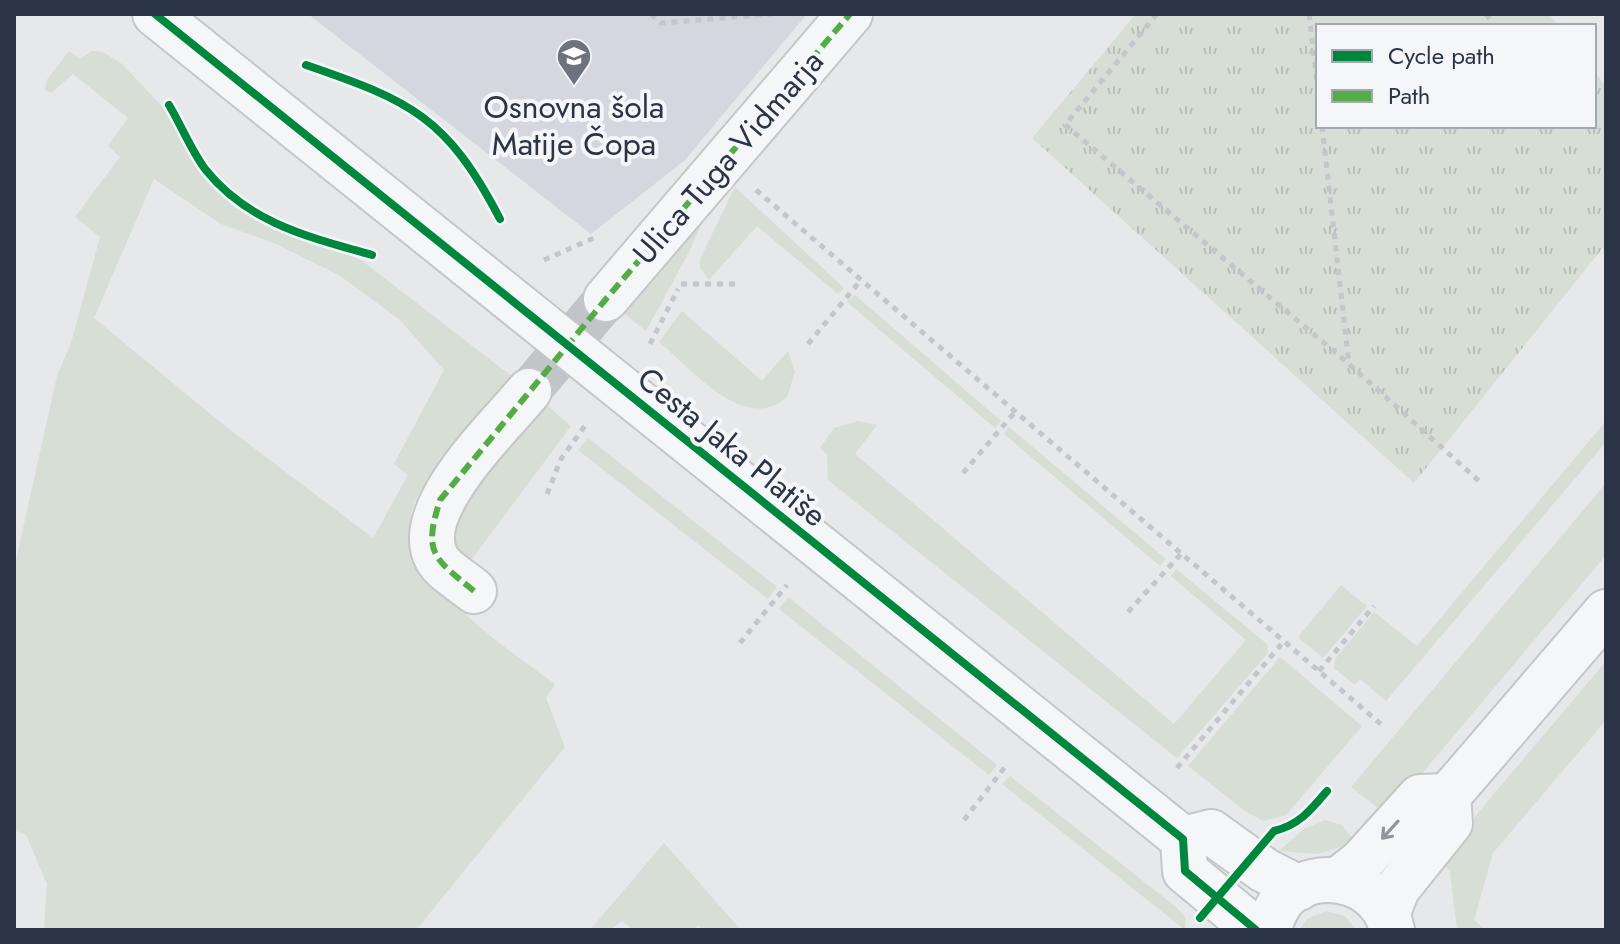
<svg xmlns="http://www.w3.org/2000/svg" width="1620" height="944" viewBox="0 0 1620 944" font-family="Jost,sans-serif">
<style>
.built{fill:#d4d7dd}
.green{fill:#d6ded6;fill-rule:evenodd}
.park{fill:url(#park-tufts)}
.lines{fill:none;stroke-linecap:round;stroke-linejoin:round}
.minor-tunnel{stroke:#c1c4c9;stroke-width:44;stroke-dasharray:44 22;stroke-linecap:butt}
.minor-casing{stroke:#c4c6c8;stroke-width:48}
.path{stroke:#c5c6ca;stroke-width:5;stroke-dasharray:6 6;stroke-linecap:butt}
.minor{stroke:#f5f6f7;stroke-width:44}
.quiet{stroke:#54ac47;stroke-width:6;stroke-dasharray:12 6;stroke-linecap:butt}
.cycleway-casing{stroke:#f4f6f9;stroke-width:13}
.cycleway{stroke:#00873e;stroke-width:8}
.oneway{stroke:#90959e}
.labels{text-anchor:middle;stroke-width:8;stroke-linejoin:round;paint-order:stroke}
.poi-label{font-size:32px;fill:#2b3445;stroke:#f4f6f9}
.street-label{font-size:32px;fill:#2b3445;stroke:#f4f6f9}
</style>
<defs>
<pattern id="park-tufts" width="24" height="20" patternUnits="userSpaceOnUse" patternTransform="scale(2)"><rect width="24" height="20" fill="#d6ded6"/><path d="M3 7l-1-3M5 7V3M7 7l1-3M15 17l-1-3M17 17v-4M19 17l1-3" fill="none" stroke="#b8bfb9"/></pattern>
</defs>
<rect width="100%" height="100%" fill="#e6e8ea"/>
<!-- built -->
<polygon class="built" points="308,14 807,14 685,160 591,234"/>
<!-- green -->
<g class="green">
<path d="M69,51l11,8 12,-8 11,1 19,12 46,49 33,61 34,34 40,20 86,32 153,118c-27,31 -95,98 -103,136 -13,64 101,138 144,170l-9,14 19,49 -149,183h-372l3,-46 -21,-49 -12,-5v-261l43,-193 14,-33 29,-106 -25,-20 45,-60 -12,-11 20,-28 -55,-44 -22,19 -6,-3 1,-9zM154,179l67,45 55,20 63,31 61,45 44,50 -50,94 14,11 -35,63 -148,-112 -131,-108z"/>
<polygon points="735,187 844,288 838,294 757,226 709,280 700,267 700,259"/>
<polygon points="714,195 689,252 646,331 617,308"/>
<polygon points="855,295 1001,421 995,428 847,302"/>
<path d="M682,311l80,70 26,-30 7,21 -8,25c-42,38 -95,-28 -128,-55z"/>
<polygon points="542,401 571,426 463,571 446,551 449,513"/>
<polygon points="858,421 877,425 855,454 1174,724 1246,640 1171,576 1176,569 1267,644 1268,653 1177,758 828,480 827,454 820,448 834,428"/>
<polygon points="1606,421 1606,442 1386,701 1360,679 1355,685 1334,668 1335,659 1374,612 1417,646"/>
<polygon points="1009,427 1166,559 1160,566 1004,434"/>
<polygon points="588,438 777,587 768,599 578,450"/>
<polygon points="1606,483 1606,555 1387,815 1351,787"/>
<polygon points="1341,585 1367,606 1323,658 1298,637"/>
<polygon points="788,597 997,765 989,775 779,609"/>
<polygon points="1280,657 1362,726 1286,815 1263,821 1245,811 1188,766"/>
<polygon points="1606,661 1606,720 1493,853 1474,920 1485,930 1457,930 1450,872 1440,858"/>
<polygon points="1010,776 1176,907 1186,918 1185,930 1002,784"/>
<polygon points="1325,820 1342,825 1355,842 1318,854 1279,851 1304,829"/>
<polygon points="664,843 741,930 704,930 698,925 693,930 633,930 622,921 610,930 590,930"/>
<polygon points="1326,911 1345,916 1356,930 1299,930 1307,919"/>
</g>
<!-- park -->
<polygon class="park" points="1136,14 1549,14 1558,26 1318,26 1318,126 1594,126 1594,71 1606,86 1606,244 1414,483 1032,138"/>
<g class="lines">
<!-- minor-tunnel -->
<polyline class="minor-tunnel" points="529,391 606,299"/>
<!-- minor casing -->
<g class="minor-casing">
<g id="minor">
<polyline points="155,14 1183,839 1185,871 1256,930"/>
<polyline points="606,299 850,14"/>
<path d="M474,591c-10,-9 -30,-20 -37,-32 -27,-49 62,-131 92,-168"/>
<polyline points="1183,839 1211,832 1264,870 1299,888"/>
<polyline points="1338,880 1361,862 1420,797 1448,796"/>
<polyline points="1387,915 1397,889 1450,823 1448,796 1606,612"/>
<path d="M1268,930c5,-14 10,-28 21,-37 37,-28 94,-9 103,37"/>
</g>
</g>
<!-- path -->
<g class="path">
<polyline points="651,14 661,23 771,14"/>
<polyline points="1157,14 1065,125 1349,364"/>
<polyline points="1309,14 1318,91"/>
<polyline points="1486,14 1495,26"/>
<polyline points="1322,126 1349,364 1479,481"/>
<polyline points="756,190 1382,725"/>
<polyline points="544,260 594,238"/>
<polyline points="681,284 737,284"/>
<polyline points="650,344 678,289"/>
<polyline points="808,344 861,280"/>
<polyline points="963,473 1015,412"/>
<polyline points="547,494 561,459 587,423"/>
<polyline points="1128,612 1181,554"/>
<polyline points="740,643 787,585"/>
<polyline points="1319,671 1374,606"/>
<polyline points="1177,768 1284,641"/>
<polyline points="964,820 1008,763"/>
<polyline points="1283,828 1307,814 1327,791"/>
</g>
<!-- minor -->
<use href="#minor" class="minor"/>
<!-- quiet -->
<path class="quiet" d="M474,591c-41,-34 -51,-37 -34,-91l166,-201 244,-285"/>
<!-- cycleway casing -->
<g class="cycleway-casing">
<g id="cycleway">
<polyline points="155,14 1183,839 1185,871 1256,930"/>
<path d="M306,65c105,36 141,52 194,154"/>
<path d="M169,105c12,20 22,45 36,64 43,54 104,68 167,86"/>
<path d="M1200,918l74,-87c25,-6 37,-21 53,-40"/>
</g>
</g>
<!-- cycleway -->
<use href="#cycleway" class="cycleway"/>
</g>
<!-- one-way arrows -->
<defs><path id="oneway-shaft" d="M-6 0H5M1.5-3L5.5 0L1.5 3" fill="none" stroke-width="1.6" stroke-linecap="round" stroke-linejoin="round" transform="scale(2)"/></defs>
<use class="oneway" href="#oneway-shaft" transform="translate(1390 830) rotate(132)"/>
<!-- icons -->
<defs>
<g id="school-pin" transform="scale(1.8)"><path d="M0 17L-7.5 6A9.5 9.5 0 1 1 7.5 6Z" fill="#6c737f" stroke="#f4f6f9"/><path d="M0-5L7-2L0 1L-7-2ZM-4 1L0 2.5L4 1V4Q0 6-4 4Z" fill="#fff"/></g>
</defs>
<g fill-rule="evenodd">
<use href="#school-pin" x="574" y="56"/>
</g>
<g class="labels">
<!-- poi labels -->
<g class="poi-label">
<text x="574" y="118">Osnovna šola<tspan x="574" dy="37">Matije Čopa</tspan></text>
</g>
<!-- street labels -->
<g class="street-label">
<text transform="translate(728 157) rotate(-49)" y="11">Ulica Tuga Vidmarja</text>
<text transform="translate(732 447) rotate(39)" y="11">Cesta Jaka Platiše</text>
</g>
</g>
<!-- border -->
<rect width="1620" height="944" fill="none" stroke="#2b3445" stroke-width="32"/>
<!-- legend -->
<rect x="1316" y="24" width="280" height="104" fill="#f4f6f9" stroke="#a4a8b1" stroke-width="2"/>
<rect x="1332" y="50" width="40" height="12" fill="#00873e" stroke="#a4a8b1" stroke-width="2"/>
<text x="1388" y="64" font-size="24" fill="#2b3445">Cycle path</text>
<rect x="1332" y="90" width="40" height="12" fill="#54ac47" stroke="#a4a8b1" stroke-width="2"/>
<text x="1388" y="104" font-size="24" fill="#2b3445">Path</text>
</svg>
